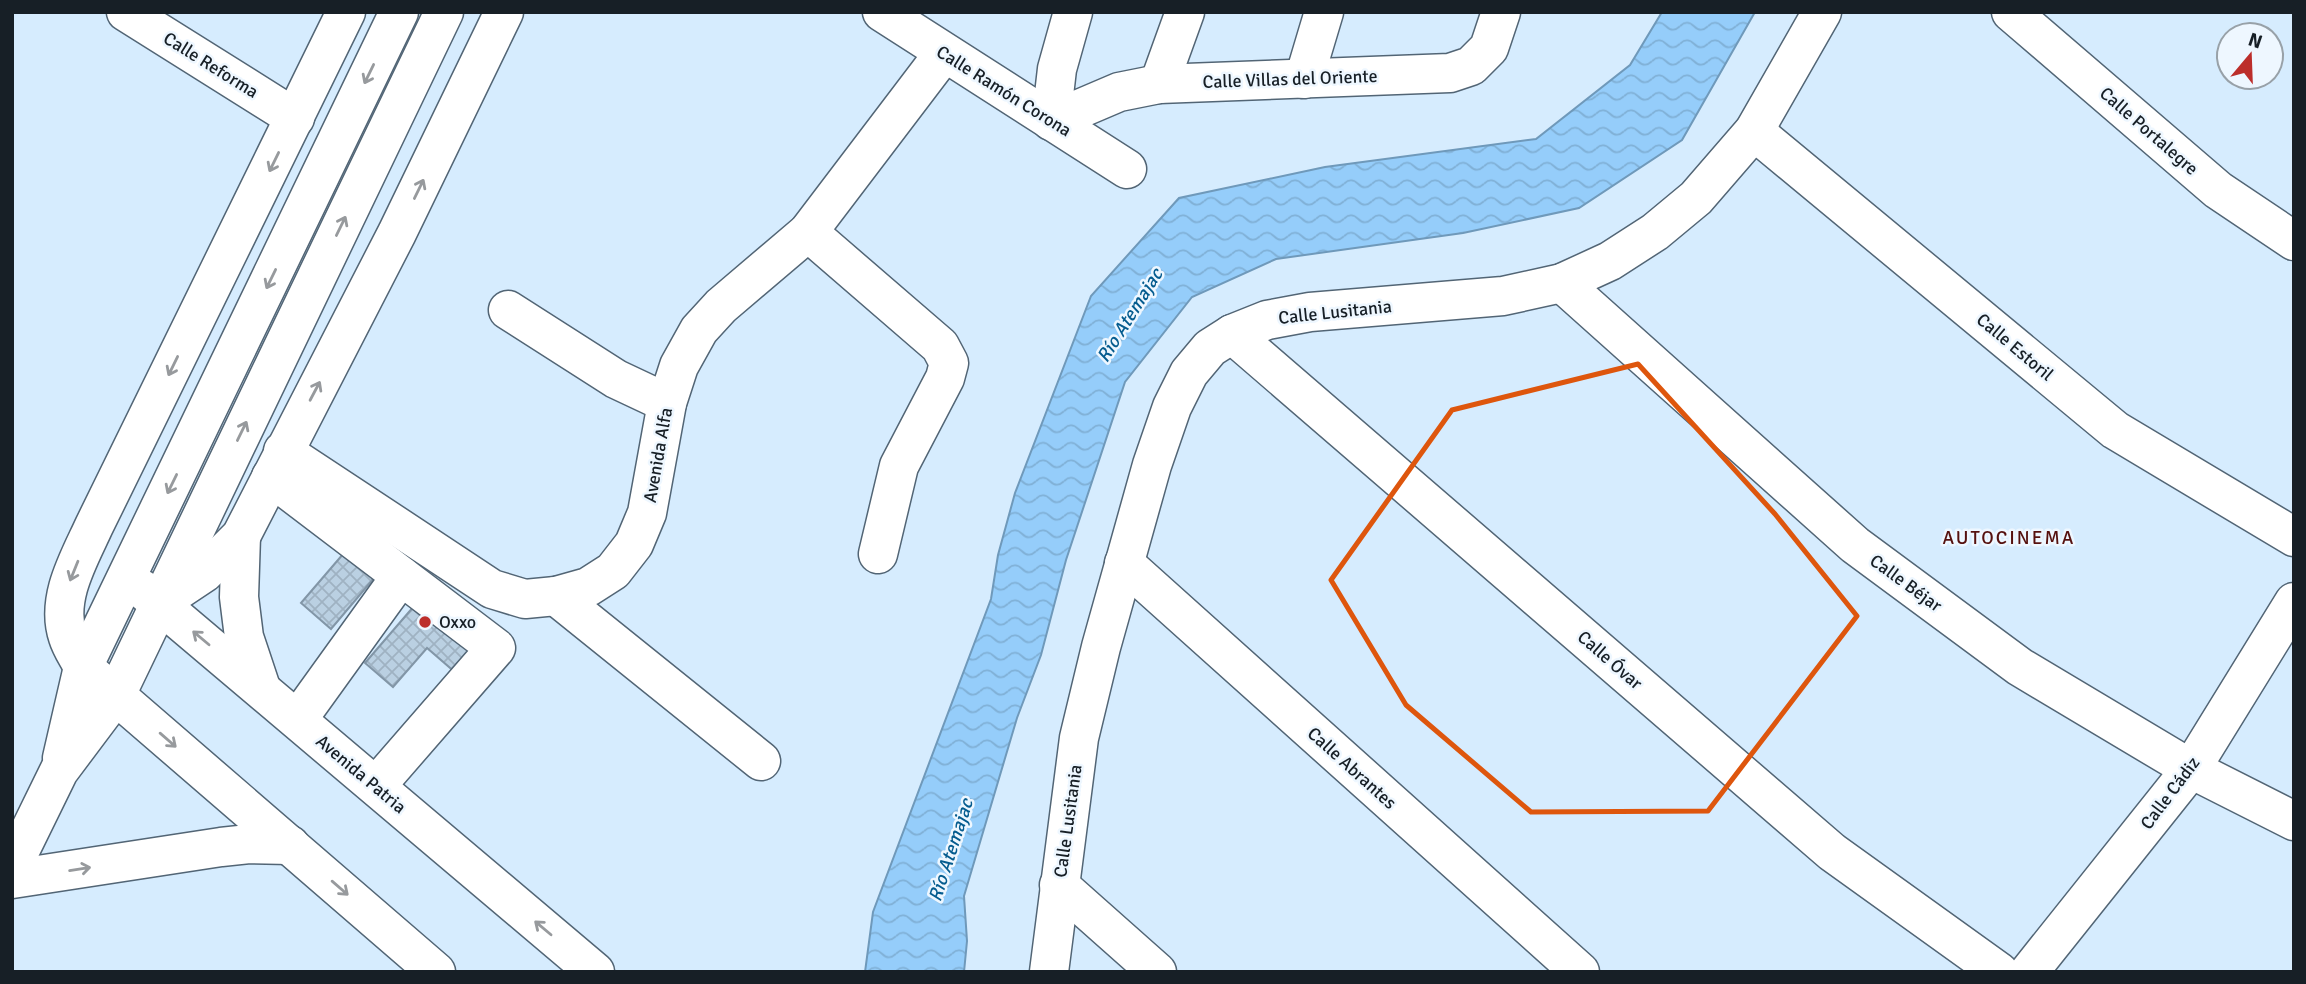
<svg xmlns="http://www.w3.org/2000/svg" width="2306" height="984" viewBox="0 0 2306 984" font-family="Signika,sans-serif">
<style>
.water{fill:url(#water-waves);stroke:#6f99ba;stroke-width:2}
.building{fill:url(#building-cross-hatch);stroke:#8296a7;stroke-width:2}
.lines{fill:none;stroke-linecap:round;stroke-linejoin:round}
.minor-casing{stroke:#526575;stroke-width:41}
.major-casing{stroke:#526575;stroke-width:41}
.minor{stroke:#fff;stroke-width:38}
.major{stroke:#fff;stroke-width:38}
.oneway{stroke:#979a9d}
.marked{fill:none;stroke:#de560d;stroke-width:5;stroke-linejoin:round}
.poi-dot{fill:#bc2e2b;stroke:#eef7ff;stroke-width:2.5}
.labels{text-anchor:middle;stroke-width:5;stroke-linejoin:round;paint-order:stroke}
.street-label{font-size:18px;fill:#171f26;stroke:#eef7ff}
.poi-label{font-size:18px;fill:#171f26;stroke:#eef7ff;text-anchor:start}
.water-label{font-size:19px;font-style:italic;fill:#055c8f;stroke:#eef7ff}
.neighbourhood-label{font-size:19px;letter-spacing:2px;fill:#55110f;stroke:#eef7ff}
</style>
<defs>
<pattern id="water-waves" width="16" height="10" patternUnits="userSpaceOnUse" patternTransform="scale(1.75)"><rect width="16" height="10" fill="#95cdfa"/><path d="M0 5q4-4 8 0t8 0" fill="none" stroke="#80b0d6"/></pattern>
<pattern id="building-cross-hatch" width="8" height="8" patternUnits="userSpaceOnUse" patternTransform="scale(1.75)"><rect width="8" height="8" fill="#bad0e2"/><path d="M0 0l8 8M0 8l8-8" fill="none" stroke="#9fb2c2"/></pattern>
</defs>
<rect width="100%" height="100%" fill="#d6ecfe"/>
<!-- water -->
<polygon class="water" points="1662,12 1755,12 1682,140 1579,208 1463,233 1276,259 1192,297 1125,382 1066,560 1041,655 1017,718 964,896 967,941 964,972 865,972 873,912 991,599 998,555 1015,493 1091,296 1179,198 1325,167 1536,139 1630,65"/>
<!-- building -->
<g class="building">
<polygon points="350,546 380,571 331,629 301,603"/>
<polygon points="421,598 479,647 456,673 427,648 393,687 365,663"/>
</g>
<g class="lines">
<!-- minor casing -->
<g class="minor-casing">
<g id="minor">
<polyline points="126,12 295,118"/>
<path d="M346,12l-252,514c-15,33 -39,73 -26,111 3,10 10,20 15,30l353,305"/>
<polyline points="882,12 1127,169"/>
<polyline points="1073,12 1057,69 1051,121 1119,92 1159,84 1450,73 1471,66 1489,48 1501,12"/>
<polyline points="2011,12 2218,190 2294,241"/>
<polyline points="1304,79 1324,12"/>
<polyline points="1159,84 1185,12"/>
<polyline points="1754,131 2115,430 2294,537"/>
<polyline points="808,232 940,346 949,363 945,378 899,466 878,554"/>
<polyline points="1562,283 1855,545 2020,667 2191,769 2294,821"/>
<polyline points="508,310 616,379 667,403"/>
<polyline points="1232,334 1832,852 1999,972"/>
<polyline points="283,451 492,589 525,599 556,596 588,587 613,571 634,544 647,513 667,403 679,366 699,330 721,306 808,232 944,53"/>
<polyline points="271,477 496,648 376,786"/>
<polyline points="241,536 239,597 244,637 261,688"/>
<polyline points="1124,563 1580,972"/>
<polyline points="142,589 595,972"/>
<polyline points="556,596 761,761"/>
<polyline points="159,603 204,573 241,536 397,233 504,12"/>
<polyline points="298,719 401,576"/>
<polyline points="1059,885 1157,972"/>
<polyline points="1049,972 1079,738 1101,647 1152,465 1172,407 1189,373 1210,348 1232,334 1267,320 1310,312 1503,296 1562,283 1610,261 1655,232 1696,198 1754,131 1822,12"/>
<polyline points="2029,972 2191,769 2294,602"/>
</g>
</g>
<!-- major casing -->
<g class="major-casing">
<g id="major">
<polyline points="62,758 83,667 399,12"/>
<polyline points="12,867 59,771 116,695 444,12"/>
<polyline points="12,879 221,847 249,844 290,845"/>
</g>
</g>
<!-- minor -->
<use href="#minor" class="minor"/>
<!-- major -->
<use href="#major" class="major"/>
</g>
<!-- one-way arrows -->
<defs><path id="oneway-shaft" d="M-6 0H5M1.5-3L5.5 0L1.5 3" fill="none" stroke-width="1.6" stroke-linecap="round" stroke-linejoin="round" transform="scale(1.75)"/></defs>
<g class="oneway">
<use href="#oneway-shaft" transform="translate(369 74) rotate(116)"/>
<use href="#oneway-shaft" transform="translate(274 162) rotate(116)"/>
<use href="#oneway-shaft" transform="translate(419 189) rotate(-64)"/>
<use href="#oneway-shaft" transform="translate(341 226) rotate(-64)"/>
<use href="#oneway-shaft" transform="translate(271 279) rotate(116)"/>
<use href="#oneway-shaft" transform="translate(173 366) rotate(116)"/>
<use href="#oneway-shaft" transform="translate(315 391) rotate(-62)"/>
<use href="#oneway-shaft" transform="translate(242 431) rotate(-64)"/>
<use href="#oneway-shaft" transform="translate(172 484) rotate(116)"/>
<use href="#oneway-shaft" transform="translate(74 571) rotate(112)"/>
<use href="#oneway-shaft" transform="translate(201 638) rotate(-140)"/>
<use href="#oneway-shaft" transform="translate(168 740) rotate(41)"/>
<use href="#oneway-shaft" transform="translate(80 869) rotate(-9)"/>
<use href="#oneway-shaft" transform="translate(340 888) rotate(41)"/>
<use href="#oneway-shaft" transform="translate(543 928) rotate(-140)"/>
</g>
<!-- marked area -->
<path class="marked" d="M1638,364l137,150 82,102 -149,195 -177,1 -125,-107 -75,-125 121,-170z"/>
<!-- markers -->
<circle class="poi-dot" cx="425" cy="622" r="7"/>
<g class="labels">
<!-- street labels -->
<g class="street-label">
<text transform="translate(211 65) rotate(32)" y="6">Calle Reforma</text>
<text transform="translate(1290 79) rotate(-2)" y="6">Calle Villas del Oriente</text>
<text transform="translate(1004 91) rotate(32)" y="6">Calle Ramón Corona</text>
<text transform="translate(2149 131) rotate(41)" y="6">Calle Portalegre</text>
<text transform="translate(1335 312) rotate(-6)" y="6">Calle Lusitania</text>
<text transform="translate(2015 347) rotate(40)" y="6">Calle Estoril</text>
<text transform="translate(658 455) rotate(-80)" y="6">Avenida Alfa</text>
<text transform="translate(1906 583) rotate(36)" y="6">Calle Béjar</text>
<text transform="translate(1610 660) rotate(41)" y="6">Calle Óvar</text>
<text transform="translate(1352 768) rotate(42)" y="6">Calle Abrantes</text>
<text transform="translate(361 774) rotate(40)" y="6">Avenida Patria</text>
<text transform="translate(2170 793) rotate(-53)" y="6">Calle Cádiz</text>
<text transform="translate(1068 821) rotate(-82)" y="6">Calle Lusitania</text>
</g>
<!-- poi labels -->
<g class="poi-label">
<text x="439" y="628">Oxxo</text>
</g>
<!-- water labels -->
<g class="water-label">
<text transform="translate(1129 315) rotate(-58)" y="7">Río Atemajac</text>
<text transform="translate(950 850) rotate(-72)" y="7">Río Atemajac</text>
</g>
<!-- neighbourhood labels -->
<g class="neighbourhood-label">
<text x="2009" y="544">AUTOCINEMA</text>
</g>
</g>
<!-- border -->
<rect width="2306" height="984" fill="none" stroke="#171f26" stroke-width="28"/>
<!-- north arrow -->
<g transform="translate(2250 56) rotate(19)"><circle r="33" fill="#eef7ff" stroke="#98a1a8" stroke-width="2"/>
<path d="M0-5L12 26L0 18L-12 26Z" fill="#bc2e2b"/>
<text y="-10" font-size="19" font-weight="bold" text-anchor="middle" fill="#171f26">N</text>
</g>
</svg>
